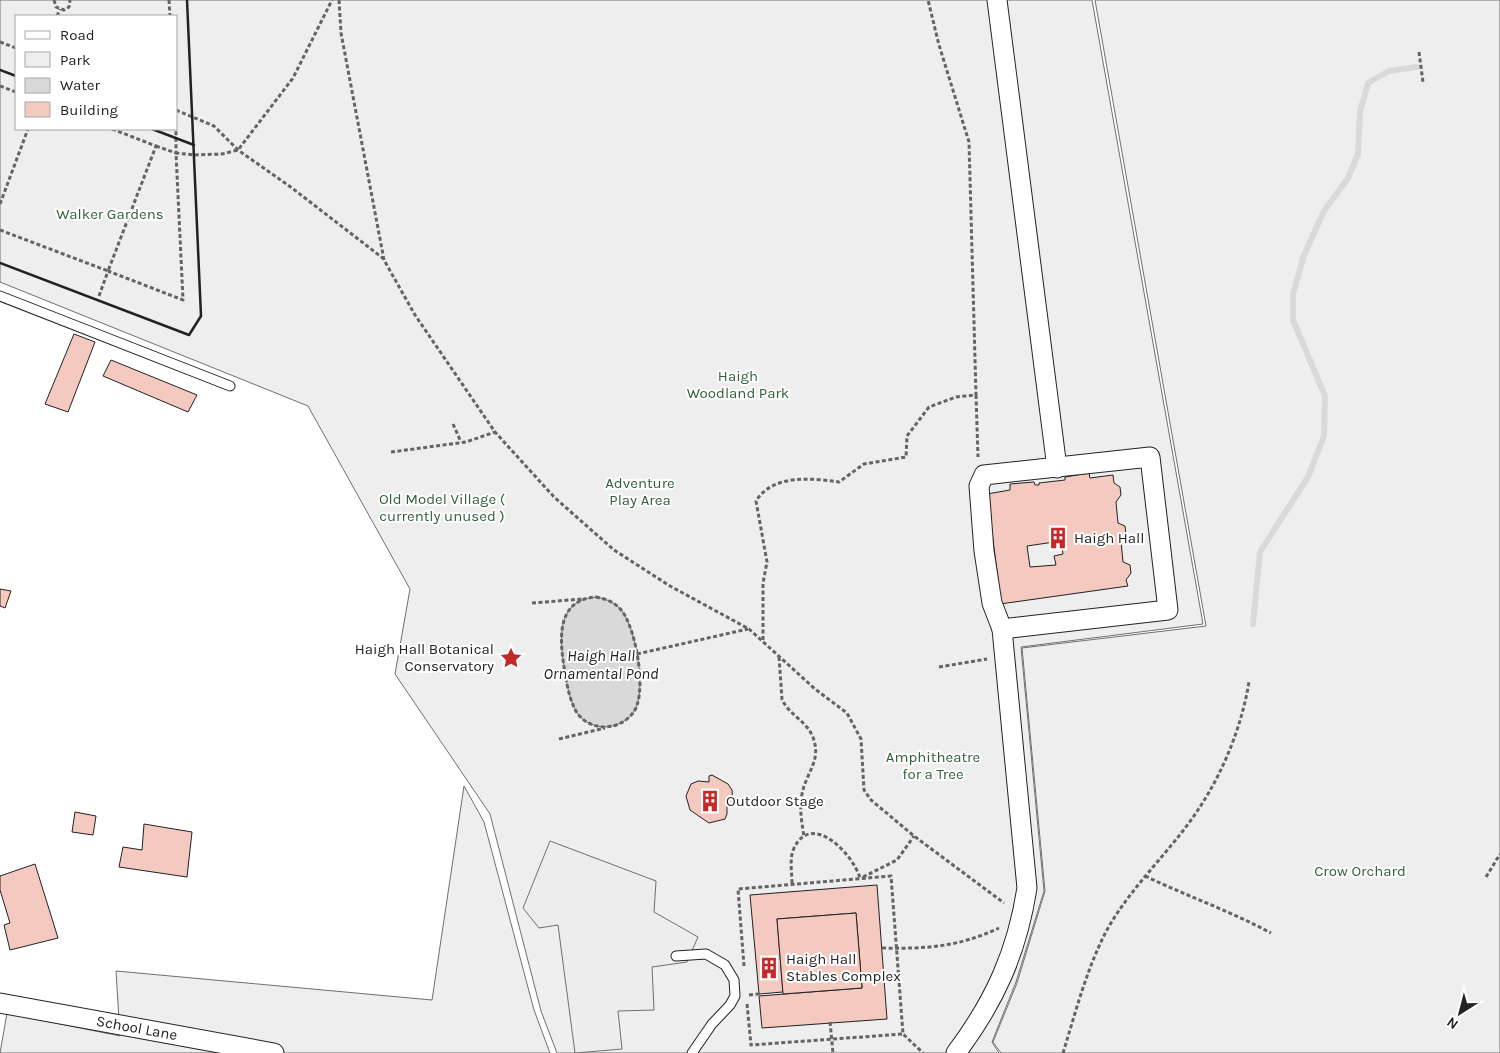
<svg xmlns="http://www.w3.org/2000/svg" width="1500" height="1053" viewBox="0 0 1500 1053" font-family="Karla,sans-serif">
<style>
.green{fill:#eee;stroke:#6f6f6f;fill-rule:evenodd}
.parking{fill:#ededed;stroke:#6f6f6f}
.water{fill:#d9d9d9;stroke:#6f6f6f}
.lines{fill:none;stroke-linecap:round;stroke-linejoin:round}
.stream{stroke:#d9d9d9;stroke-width:6}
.building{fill:#f3c9c0;stroke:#222;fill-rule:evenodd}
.lane-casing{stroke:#222;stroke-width:11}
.street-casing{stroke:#222;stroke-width:21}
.path{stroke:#646464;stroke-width:3;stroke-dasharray:4 2.5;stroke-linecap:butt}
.lane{stroke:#fff;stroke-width:9}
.street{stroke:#fff;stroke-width:19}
.wall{stroke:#222;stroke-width:2.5}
.labels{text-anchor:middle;stroke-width:4;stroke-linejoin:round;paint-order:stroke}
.park-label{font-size:15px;fill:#2f5e38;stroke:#fff}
.poi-label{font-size:15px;fill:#222;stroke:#fff;text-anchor:start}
.street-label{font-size:15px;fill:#222;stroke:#fff}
.water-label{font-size:16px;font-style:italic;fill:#222;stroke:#fff}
</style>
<rect width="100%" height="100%" fill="#fff"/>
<!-- green -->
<g class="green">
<path d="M0,0h1092l111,624 -182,23 23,244 -28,91 -24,60 7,11h-442l-16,-42 -51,-197 -95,-140 15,-85 -102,-183 -308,-124zM16,16h160v113h-160z"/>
<polygon points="1095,0 1500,0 1500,1053 1001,1053 993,1042 1017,983 1045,891 1022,648 1206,626"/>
<polygon points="464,786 484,822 534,1010 550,1053 0,1053 7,1013 120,1036 116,971 432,1000"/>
</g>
<!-- parking -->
<polygon class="parking" points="550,841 656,881 654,912 698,937 687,962 652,967 654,1010 618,1011 622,1049 575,1053 558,925 539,928 523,908"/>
<!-- water -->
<path class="water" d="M596,597c10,2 19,5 26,14 14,18 26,83 11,102 -14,18 -42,19 -56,0 -7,-12 -10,-27 -12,-40 -5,-30 -11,-73 31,-76z"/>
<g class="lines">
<!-- stream -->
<polyline class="stream" points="1253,624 1260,552 1308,477 1324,436 1325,396 1293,320 1293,294 1304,255 1324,211 1348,178 1358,154 1360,112 1368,83 1389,71 1417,67"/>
</g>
<!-- building -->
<g class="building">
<polygon points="74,334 95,342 68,412 45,404"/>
<polygon points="111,360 197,395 188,412 103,376"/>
<path d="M1089,473l1,5 23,-3 1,8 6,4 1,8 -5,7 2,21 7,3 1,9 -5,6 2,21 7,3 1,8 -5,7 2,6 -128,18 -7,-20 5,-5 -11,-85 23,-4v-6l24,-2 1,3h4v-2l26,-3v-3zM1061,541l2,13 -9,2 2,9 -26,2 -3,-21z"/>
<polygon points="0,589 11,591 5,608 0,606"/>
<polygon points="712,775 728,784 732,790 733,805 727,806 727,814 725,819 709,823 690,810 686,796 691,784 698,781 709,782 709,776"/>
<polygon points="75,812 96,816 93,835 72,832"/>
<polygon points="144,824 192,832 187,877 119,867 123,847 142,850"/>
<polygon points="35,864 58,938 10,950 4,925 10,923 0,890 0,876"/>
<polygon points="877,885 887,1019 762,1028 759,996 862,988 856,913 777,919 783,992 759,994 750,895"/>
<polygon points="856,913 862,988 783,994 777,919"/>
</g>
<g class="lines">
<!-- lane casing -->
<g class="lane-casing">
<g id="lane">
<polyline points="0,296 230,386"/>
<polyline points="676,956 706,954 725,965 734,980 735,996 730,1005 712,1024 692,1053"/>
</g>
</g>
<!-- street casing -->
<g class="street-casing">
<g id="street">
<polyline points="997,0 1057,468"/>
<polygon points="1150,457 1168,610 1002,629 992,603 984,551 979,486 984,475"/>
<path id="s1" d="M0,1003l274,50"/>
<path d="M956,1053c39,-52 61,-101 71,-165l-25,-259"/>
</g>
</g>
<!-- path -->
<g class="path">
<polyline points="54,0 56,7 64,10 69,7 70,0"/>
<polyline points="169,0 170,16"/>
<polyline points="339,0 341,33 384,260 415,315 495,432 554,497 614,550 670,586 749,629 815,689 847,713 861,739 864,790 871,800 914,836 1004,903"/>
<polyline points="57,16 60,9"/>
<polyline points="0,42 16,48"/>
<polyline points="1419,52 1423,82"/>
<polyline points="0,86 16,92"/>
<polyline points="176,110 214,126 238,150 292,188 384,259"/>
<polyline points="156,146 176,153 176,129"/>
<polyline points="0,204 28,129"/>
<polyline points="0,230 108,271 156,146 112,129"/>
<polyline points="99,296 108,271 183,300 176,153 194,155 222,154 238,150 293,78 332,0"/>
<polyline points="976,395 978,457"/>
<polyline points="453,424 461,442"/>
<polyline points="391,452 466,442 495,432"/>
<path d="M596,597c10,2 19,5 26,14 14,18 26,83 11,102 -14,18 -42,19 -56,0 -7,-12 -10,-27 -12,-40 -5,-30 -11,-73 31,-76z"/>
<polyline points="532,603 582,599"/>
<path d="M763,640v-57l4,-21 -11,-61c17,-27 55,-23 83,-19l25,-18 42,-7 1,-21 22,-29 27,-10 20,-2 -7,-253 -30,-97 -11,-45"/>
<polyline points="637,654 748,629"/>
<path d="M779,657l3,42c6,15 23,21 30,36 11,25 -6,37 -10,59 -3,15 0,29 2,43"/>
<polyline points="939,667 987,659"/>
<polyline points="550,672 565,670"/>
<polyline points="559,739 605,728"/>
<path d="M1145,876c42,20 85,35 126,57"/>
<polyline points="863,877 897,860 914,836"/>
<polyline points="1486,877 1500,854"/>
<path d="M792,883c0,-11 -3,-24 2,-35 18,-37 59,6 66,30"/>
<path d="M882,948c45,1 76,-1 117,-20"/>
<polyline points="744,966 738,889 891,876 903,1034 923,1053"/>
<polyline points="749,995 759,994"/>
<polyline points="747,1004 751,1045 903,1034"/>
<polyline points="830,1022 833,1053"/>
<path d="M1063,1053c13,-42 24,-86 45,-125 20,-35 49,-64 74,-96 34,-43 58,-96 67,-150"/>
</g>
<!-- lane -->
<use href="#lane" class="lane"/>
<!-- street -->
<use href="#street" class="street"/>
<!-- wall -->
<g class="wall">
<polyline points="0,70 16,76"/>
<polyline points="152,129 194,145"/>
<polyline points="0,263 189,335 201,316 187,0"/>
</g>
</g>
<!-- icons -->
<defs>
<g id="building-bare" transform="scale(1.725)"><path d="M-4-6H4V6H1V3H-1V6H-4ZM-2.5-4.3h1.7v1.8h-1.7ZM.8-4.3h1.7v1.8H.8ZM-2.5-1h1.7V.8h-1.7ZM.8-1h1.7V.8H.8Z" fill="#c62828" stroke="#fff" stroke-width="2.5" paint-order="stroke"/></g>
<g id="sight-bare" transform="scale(1.725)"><path d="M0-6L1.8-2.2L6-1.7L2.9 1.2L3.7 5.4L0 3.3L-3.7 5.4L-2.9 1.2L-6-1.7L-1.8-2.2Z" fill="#c62828" stroke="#fff" stroke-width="2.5" paint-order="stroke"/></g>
</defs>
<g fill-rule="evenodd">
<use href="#building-bare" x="1058" y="538"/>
<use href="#sight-bare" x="511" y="658"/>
<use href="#building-bare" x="710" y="801"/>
<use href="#building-bare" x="769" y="968"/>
</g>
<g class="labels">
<!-- park labels -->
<g class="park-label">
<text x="110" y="219">Walker Gardens</text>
<text x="738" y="381">Haigh<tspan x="738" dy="17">Woodland Park</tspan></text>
<text x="640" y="488">Adventure<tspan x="640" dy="17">Play Area</tspan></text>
<text x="442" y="504">Old Model Village (<tspan x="442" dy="17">currently unused )</tspan></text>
<text x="933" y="762">Amphitheatre<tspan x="933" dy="17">for a Tree</tspan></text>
<text x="1360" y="876">Crow Orchard</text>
</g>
<!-- poi labels -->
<g class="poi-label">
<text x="1074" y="543">Haigh Hall</text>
<text x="494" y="654" text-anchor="end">Haigh Hall Botanical<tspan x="494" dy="17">Conservatory</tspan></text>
<text x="726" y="806">Outdoor Stage</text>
<text x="786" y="964">Haigh Hall<tspan x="786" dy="17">Stables Complex</tspan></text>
</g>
<!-- street labels -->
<g class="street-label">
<text dy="5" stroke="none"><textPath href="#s1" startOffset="139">School Lane</textPath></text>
</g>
<!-- water labels -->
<g class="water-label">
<text x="601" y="661">Haigh Hall<tspan x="601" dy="18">Ornamental Pond</tspan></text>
</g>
</g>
<!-- legend -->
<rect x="15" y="15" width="162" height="115" fill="#ffffff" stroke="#a7a7a7"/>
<rect x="25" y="31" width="25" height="8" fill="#ffffff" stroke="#a7a7a7"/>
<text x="60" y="40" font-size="15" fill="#222222">Road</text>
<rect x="25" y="52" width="25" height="15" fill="#eeeeee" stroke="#a7a7a7"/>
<text x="60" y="65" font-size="15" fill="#222222">Park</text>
<rect x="25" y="78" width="25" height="15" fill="#d9d9d9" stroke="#a7a7a7"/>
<text x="60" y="90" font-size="15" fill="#222222">Water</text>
<rect x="25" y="102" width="25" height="15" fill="#f3c9c0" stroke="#a7a7a7"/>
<text x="60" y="115" font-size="15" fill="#222222">Building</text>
<!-- north arrow -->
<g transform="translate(1460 1013) rotate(216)" stroke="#ffffff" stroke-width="4" paint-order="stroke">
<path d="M0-4L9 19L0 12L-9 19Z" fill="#222222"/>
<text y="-8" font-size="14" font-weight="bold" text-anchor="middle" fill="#222222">N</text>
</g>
</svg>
